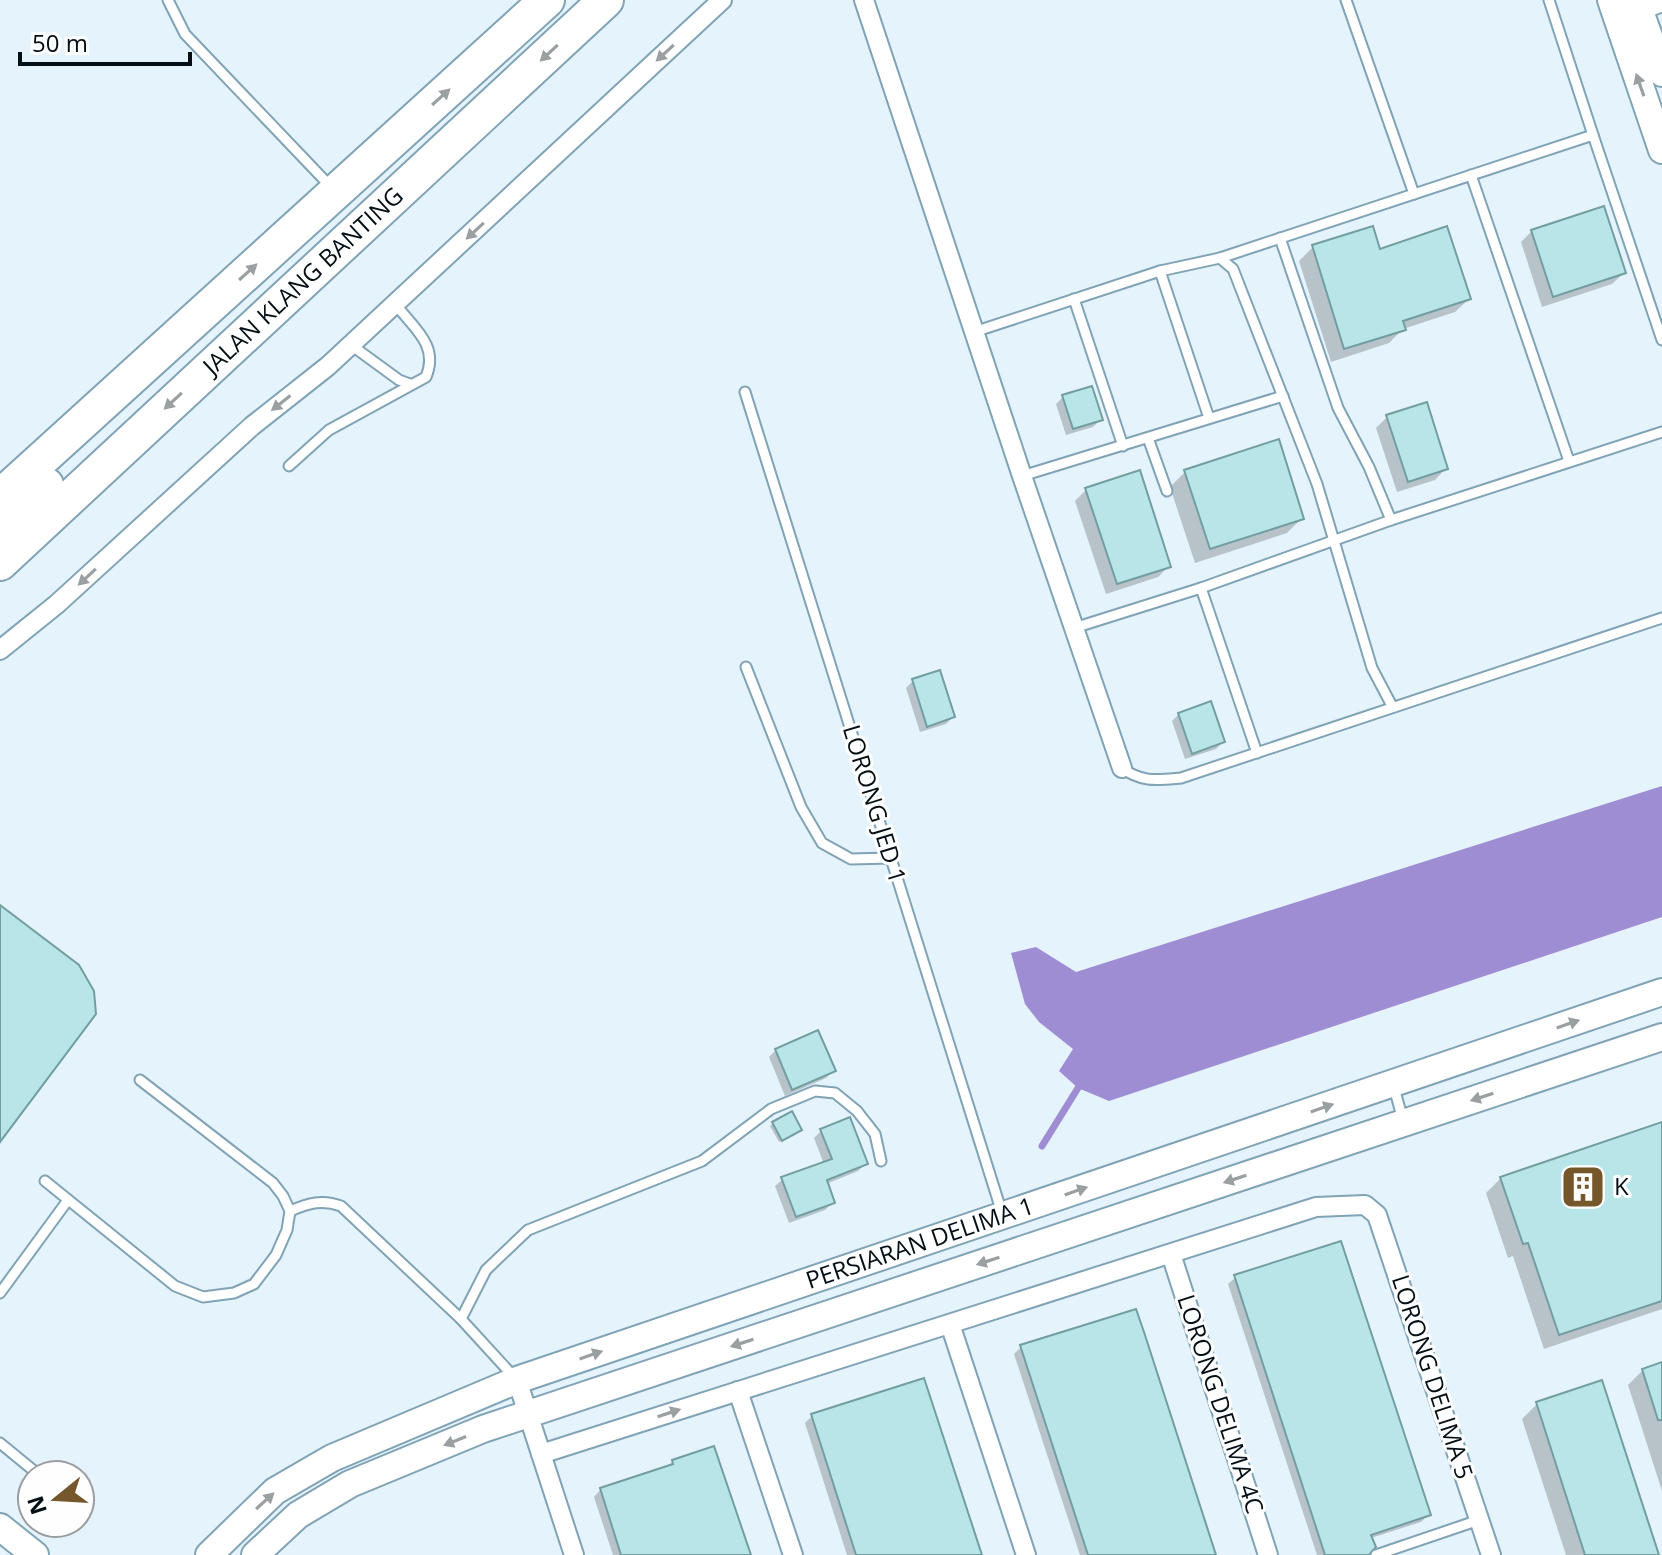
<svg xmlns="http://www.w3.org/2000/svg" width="1662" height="1555" viewBox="0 0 1662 1555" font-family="'Open Sans',sans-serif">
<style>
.water{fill:#9f8dd4}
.shadow{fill:#0003}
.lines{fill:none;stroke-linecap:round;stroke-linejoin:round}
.stream{stroke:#9f8dd4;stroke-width:7}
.building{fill:#b8e6e8;stroke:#739ea1;stroke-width:2}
.lane-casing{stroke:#80a3b6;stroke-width:13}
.street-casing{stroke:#80a3b6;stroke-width:22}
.secondary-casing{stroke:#80a3b6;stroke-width:30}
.highway-casing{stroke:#80a3b6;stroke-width:38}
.lane{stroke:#fff;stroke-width:9}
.street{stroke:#fff;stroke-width:18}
.secondary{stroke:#fff;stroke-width:26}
.highway{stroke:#fff;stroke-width:34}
.oneway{fill:#9a9fa1}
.labels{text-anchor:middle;stroke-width:6;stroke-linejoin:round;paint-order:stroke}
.street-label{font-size:24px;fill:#030f15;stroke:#fefefe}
.poi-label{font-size:24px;fill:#030f15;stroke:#fefefe;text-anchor:start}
</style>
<rect width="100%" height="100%" fill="#e5f3fc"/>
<!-- water -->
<polygon class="water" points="1662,786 1662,917 1109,1101 1078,1088 1059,1071 1073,1049 1039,1022 1025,1004 1011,953 1036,947 1076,972"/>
<!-- shadow -->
<g class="shadow">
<polygon points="1532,231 1624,273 1612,284 1542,307 1521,242"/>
<polygon points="1313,247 1379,251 1469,299 1455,312 1403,329 1389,343 1331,362 1299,261"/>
<polygon points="1063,397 1100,420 1093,427 1066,435 1056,404"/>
<polygon points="1387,417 1446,468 1435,480 1397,492 1376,428"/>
<polygon points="1185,472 1302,518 1287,533 1195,563 1170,487"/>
<polygon points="1086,490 1169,566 1158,577 1106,594 1075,501"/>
<polygon points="938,672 953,717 946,724 920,732 906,688 913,681"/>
<polygon points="1179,714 1223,742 1216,749 1185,759 1172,721"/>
<polygon points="776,1050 833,1071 826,1078 785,1096 769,1057"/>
<polygon points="773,1123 797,1133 779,1142 770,1126"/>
<polygon points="1662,1124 1662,1309 1544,1349 1513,1256 1508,1258 1486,1193 1501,1178"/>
<polygon points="821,1131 865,1164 858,1171 826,1184 832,1203 825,1210 789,1223 775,1186 783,1179 824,1164 814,1138"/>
<polygon points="1236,1277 1428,1515 1421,1522 1371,1538 1367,1555 1317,1555 1228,1284"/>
<polygon points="1021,1347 1214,1555 1080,1555 1014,1354"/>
<polygon points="1662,1364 1662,1491 1628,1385 1643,1370"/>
<polygon points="1537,1404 1657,1555 1566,1555 1522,1419"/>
<polygon points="812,1416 980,1555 847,1555 805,1423"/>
<polygon points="673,1462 748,1555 613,1555 594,1497 601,1489 666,1468"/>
</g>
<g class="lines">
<!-- stream -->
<polyline class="stream" points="1042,1146 1078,1088"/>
</g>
<!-- building -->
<g class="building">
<polygon points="1604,206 1626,273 1553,297 1531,230"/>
<polygon points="1373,226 1380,249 1447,226 1471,299 1403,321 1406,330 1344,349 1312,245"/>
<polygon points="1092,386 1103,420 1073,429 1062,395"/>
<polygon points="1427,402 1448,469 1408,482 1386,415"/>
<polygon points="1279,439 1304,519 1210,549 1184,470"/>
<polygon points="1140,470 1171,567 1117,584 1085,488"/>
<polygon points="940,670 955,717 927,727 912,679"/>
<polygon points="1211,701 1225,742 1192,754 1178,713"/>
<polygon points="0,905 79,965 94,991 96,1014 0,1142"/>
<polygon points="818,1030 836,1071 792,1090 775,1049"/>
<polygon points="792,1111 802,1130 782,1141 772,1122"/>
<polygon points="850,1117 868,1164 827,1180 835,1203 796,1217 781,1177 832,1159 820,1129"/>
<polygon points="1662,1122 1662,1301 1559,1335 1528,1243 1523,1244 1500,1177"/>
<polygon points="1341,1241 1431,1515 1371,1535 1376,1547 1369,1555 1325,1555 1234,1275"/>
<polygon points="1136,1309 1144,1332 1216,1555 1088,1555 1020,1345"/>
<polygon points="1662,1362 1662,1420 1658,1420 1642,1369"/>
<polygon points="924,1378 982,1555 856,1555 811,1414"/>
<polygon points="1602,1380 1659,1555 1585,1555 1536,1402"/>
<polygon points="714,1446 751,1555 621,1555 600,1488 673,1464 672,1460"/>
</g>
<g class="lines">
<!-- lane casing -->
<g class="lane-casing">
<g id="lane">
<polyline points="168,0 185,34 331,187"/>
<polyline points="1346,0 1414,194"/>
<polyline points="1549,0 1593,135"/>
<polyline points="1471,175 1569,461"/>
<polyline points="1280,238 1338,408 1369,467 1391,520"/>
<polyline points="1220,258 1593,135 1662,340"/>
<polyline points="1160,271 1209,418"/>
<polyline points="1074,299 1123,446"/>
<polyline points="974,332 1160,271 1220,258 1233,269 1317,484 1372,668 1392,706"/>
<polyline points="351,345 399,380 410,384"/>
<polyline points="745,392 1002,1213"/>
<polyline points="1148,438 1167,491"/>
<path d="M289,466l40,-36 97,-53c13,-31 -11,-48 -30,-72"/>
<polyline points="1022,476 1283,396"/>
<polyline points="1201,588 1257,753"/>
<polyline points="1074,628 1201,588 1391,520 1662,432"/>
<polyline points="746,667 801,807 822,843 851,859 891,858"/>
<path d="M1122,768c20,15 36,12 59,10l481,-160"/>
<polyline points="1393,1084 1403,1120"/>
<polyline points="45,1181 175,1286 203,1297 234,1293 254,1284 276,1255 287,1230 290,1211 283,1196 273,1183 140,1080"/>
<path d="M290,1211c19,-8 32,-12 51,-5l120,113 54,59"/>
<polyline points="0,1293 68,1200"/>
<polyline points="461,1319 486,1270 528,1230 702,1161 771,1109 815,1091 835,1093 857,1111 875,1134 881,1161"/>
<polyline points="0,1443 39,1475"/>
<polyline points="1376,1555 1479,1520"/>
</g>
</g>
<!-- street casing -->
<g class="street-casing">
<g id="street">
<polyline points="864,0 1022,476 1122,768"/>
<polyline points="1631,14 1662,2"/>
<polyline points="0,650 57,604 252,426 328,366 722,0"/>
<polyline points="1171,1254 1268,1555"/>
<polyline points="950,1324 1026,1555"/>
<polyline points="517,1380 574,1555"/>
<polyline points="738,1391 793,1555"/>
<polyline points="541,1454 1316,1207 1365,1205 1377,1215 1491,1555"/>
</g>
</g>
<!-- secondary casing -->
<g class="secondary-casing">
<g id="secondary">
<polyline points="1611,0 1662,150"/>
<polyline points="1636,0 1662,73"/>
<polyline points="0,1527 35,1555"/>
<path id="s1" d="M209,1555l66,-64 57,-33 185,-78 1145,-388"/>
<polyline points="255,1555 298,1515 350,1484 483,1429 1662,1037"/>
</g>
</g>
<!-- highway casing -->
<g class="highway-casing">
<g id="highway">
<polyline points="0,497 547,0"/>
<polyline points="0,529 46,485"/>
<path id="s2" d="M0,563l606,-563"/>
</g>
</g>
<!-- lane -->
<use href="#lane" class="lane"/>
<!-- street -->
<use href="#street" class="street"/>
<!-- secondary -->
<use href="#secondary" class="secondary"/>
<!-- highway -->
<use href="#highway" class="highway"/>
</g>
<!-- one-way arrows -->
<defs><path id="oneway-solid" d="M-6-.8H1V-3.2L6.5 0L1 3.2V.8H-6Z" transform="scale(2)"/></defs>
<g class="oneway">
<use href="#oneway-solid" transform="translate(549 53) rotate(137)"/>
<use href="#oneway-solid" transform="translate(665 53) rotate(137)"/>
<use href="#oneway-solid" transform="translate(1640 85) rotate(-109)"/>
<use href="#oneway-solid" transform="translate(441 97) rotate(-42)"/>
<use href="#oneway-solid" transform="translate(475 231) rotate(137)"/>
<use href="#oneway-solid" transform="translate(248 272) rotate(-42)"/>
<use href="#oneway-solid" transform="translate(173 401) rotate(137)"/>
<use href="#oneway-solid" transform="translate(281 403) rotate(142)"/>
<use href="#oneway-solid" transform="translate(87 577) rotate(137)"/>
<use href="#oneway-solid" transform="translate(1568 1024) rotate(-19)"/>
<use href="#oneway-solid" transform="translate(1482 1097) rotate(162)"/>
<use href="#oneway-solid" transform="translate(1322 1108) rotate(-19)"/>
<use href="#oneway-solid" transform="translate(1235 1179) rotate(162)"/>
<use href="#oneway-solid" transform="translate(1076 1191) rotate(-19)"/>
<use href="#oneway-solid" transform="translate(988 1261) rotate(162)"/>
<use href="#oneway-solid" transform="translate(742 1343) rotate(162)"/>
<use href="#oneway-solid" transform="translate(591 1355) rotate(-19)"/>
<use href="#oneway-solid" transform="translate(669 1413) rotate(-18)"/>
<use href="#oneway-solid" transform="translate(455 1441) rotate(158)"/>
<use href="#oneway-solid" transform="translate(265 1501) rotate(-42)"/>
</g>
<!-- icons -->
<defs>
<g id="building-square" transform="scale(2.3)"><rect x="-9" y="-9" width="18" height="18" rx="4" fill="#76572c" stroke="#fefefe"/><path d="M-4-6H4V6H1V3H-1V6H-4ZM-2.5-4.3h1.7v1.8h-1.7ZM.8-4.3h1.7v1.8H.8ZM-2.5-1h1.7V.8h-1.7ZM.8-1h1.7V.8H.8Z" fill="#fff"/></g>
</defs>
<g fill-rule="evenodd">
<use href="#building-square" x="1583" y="1187"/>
</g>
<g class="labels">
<!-- street labels -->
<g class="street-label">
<text dy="8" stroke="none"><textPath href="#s2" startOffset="414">JALAN KLANG BANTING</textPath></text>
<text transform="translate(874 804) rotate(73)" y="8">LORONG JED 1</text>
<text dy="8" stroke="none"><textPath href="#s1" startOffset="784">PERSIARAN DELIMA 1</textPath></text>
<text transform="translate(1432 1377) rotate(72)" y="8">LORONG DELIMA 5</text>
<text transform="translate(1220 1404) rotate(72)" y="8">LORONG DELIMA 4C</text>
</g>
<!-- poi labels -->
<g class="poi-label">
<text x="1614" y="1195">K</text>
</g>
</g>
<!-- north arrow -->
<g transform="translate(56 1499) rotate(252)"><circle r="38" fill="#fefefe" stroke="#9a9ea1" stroke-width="2"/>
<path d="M0-6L14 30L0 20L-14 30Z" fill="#76572c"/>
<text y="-12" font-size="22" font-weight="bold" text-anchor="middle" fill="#030f15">N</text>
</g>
<!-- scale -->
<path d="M20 52v12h170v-12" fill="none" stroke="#030f15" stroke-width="4"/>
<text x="32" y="52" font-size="24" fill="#030f15" stroke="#fefefe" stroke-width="6" paint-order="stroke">50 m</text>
</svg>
